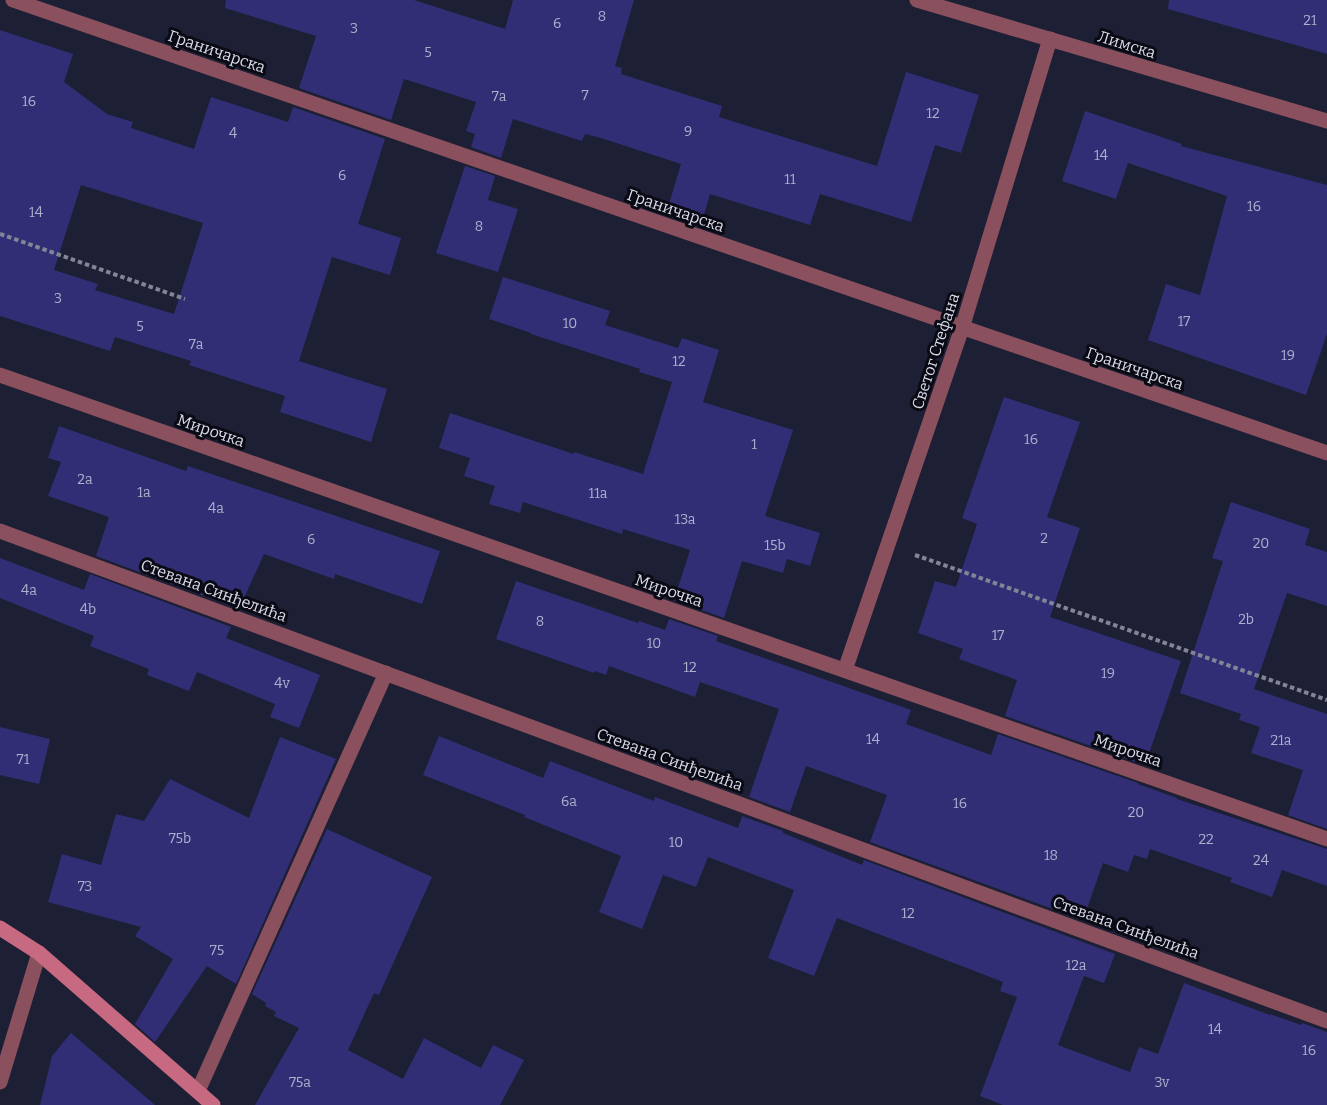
<svg xmlns="http://www.w3.org/2000/svg" width="1327" height="1105" viewBox="0 0 1327 1105" font-family="Bitter,serif">
<style>
.building{fill:#312e76;fill-rule:evenodd}
.lines{fill:none;stroke-linecap:round;stroke-linejoin:round}
.path{stroke:#838597;stroke-width:4;stroke-dasharray:4.5 3;stroke-linecap:butt}
.lane{stroke:#8b505e;stroke-width:15}
.street{stroke:#8b505e;stroke-width:15}
.secondary{stroke:#c76980;stroke-width:15}
.labels{text-anchor:middle;stroke-width:6;stroke-linejoin:round;paint-order:stroke}
.number-label{font-size:14px;fill:#aeafcc}
.street-label{font-size:16px;fill:#d8dae9;stroke:#090a13}
</style>
<rect width="100%" height="100%" fill="#1d1f34"/>
<!-- building -->
<g class="building">
<polygon points="226,0 414,0 505,29 513,0 634,0 615,66 622,68 621,74 722,106 719,117 877,166 906,72 979,95 961,153 935,145 911,222 820,194 810,225 710,194 704,215 669,204 681,164 601,138 585,134 582,141 513,119 501,158 471,147 475,134 466,131 476,102 404,79 391,120 299,88 316,36 225,8"/>
<polygon points="1169,0 1327,0 1327,54 1168,9"/>
<path d="M0,30l73,24 -9,28 43,32 26,8 -2,6 63,21 17,-52 77,25 5,-15 92,32 -27,85 43,14 -11,37 -58,-18 -33,104 88,28 -16,53 -91,-30 5,-16 -96,-31 2,-4 -76,-24 -5,14 -110,-35zM81,185l122,38 -29,91 -79,-24 3,-6 -44,-14z"/>
<polygon points="1085,111 1182,144 1181,146 1327,185 1327,334 1306,395 1148,340 1166,284 1200,295 1227,196 1128,163 1116,199 1062,181"/>
<polygon points="465,166 495,176 488,200 518,209 498,272 436,253"/>
<polygon points="503,277 610,311 605,325 678,348 682,338 719,350 703,402 793,430 765,516 820,533 810,566 787,559 783,573 742,561 724,618 674,600 690,550 623,529 622,534 523,502 520,513 489,504 495,486 464,476 470,458 439,448 450,413 574,454 574,452 643,474 672,382 639,372 640,369 531,334 531,333 489,319"/>
<polygon points="1004,397 1080,422 1047,517 1080,528 1050,617 1181,661 1145,765 1005,716 1017,680 959,659 963,649 918,633 935,581 956,587 977,524 962,518"/>
<polygon points="59,426 186,471 188,466 440,551 422,604 335,574 334,579 264,554 239,609 96,556 109,517 48,496 61,462 48,458"/>
<polygon points="1231,502 1310,529 1305,545 1327,552 1327,606 1287,593 1254,689 1327,714 1327,829 1288,815 1303,770 1251,753 1260,727 1239,720 1241,714 1180,693 1223,561 1212,558"/>
<polygon points="0,558 84,590 90,574 231,627 226,638 320,675 299,728 270,717 275,704 197,672 189,691 147,675 149,669 90,646 94,636 0,598"/>
<polygon points="516,581 638,623 639,621 665,630 669,619 718,636 716,641 911,710 906,724 991,755 998,734 1138,783 1138,784 1177,798 1177,799 1327,849 1327,886 1282,870 1272,897 1230,882 1232,878 1150,849 1147,859 1134,855 1128,872 1103,863 1083,920 870,842 887,795 806,766 790,812 749,797 779,709 700,682 695,697 609,666 606,675 595,671 594,673 496,639"/>
<polygon points="0,727 50,739 39,784 0,775"/>
<polygon points="439,736 543,778 550,761 654,801 655,797 738,828 742,816 783,831 783,833 862,865 864,860 1115,954 1104,983 1084,976 1058,1045 1130,1072 1139,1047 1158,1054 1184,983 1270,1015 1270,1014 1301,1025 1302,1023 1327,1032 1327,1105 1003,1105 980,1096 1017,997 1000,991 1003,982 837,918 814,976 768,958 794,890 708,857 696,887 663,875 642,929 599,912 621,856 524,817 525,815 423,775"/>
<polygon points="280,737 336,759 236,984 207,966 155,1042 135,1024 173,959 135,936 141,927 48,902 62,854 101,865 116,814 144,821 170,779 249,818"/>
<polygon points="327,829 432,877 379,995 374,993 348,1050 403,1079 424,1038 481,1068 493,1045 524,1060 500,1105 255,1105 299,1028 274,1016 276,1012 265,1006 266,1003 252,994"/>
<polygon points="71,1033 155,1105 40,1105 52,1056"/>
</g>
<g class="lines">
<!-- path -->
<g class="path">
<polyline points="0,234 185,299"/>
<polyline points="915,555 1327,700"/>
</g>
<!-- lane -->
<polyline class="lane" points="198,1091 386,673"/>
<!-- street -->
<g class="street">
<polyline points="13,0 1327,453"/>
<polyline points="917,0 1327,121"/>
<polyline points="0,375 1327,839"/>
<polyline points="0,531 1327,1021"/>
<polyline points="845,670 962,328 1050,39"/>
<polyline points="0,1082 39,953"/>
</g>
<!-- secondary -->
<polyline class="secondary" points="0,928 39,953 213,1105"/>
</g>
<g class="labels">
<!-- number labels -->
<g class="number-label">
<text x="602" y="21">8</text>
<text x="1310" y="25">21</text>
<text x="557" y="28">6</text>
<text x="354" y="33">3</text>
<text x="428" y="57">5</text>
<text x="585" y="100">7</text>
<text x="499" y="101">7a</text>
<text x="29" y="106">16</text>
<text x="933" y="118">12</text>
<text x="688" y="136">9</text>
<text x="233" y="138">4</text>
<text x="1101" y="160">14</text>
<text x="342" y="180">6</text>
<text x="790" y="184">11</text>
<text x="1254" y="211">16</text>
<text x="36" y="217">14</text>
<text x="479" y="231">8</text>
<text x="58" y="303">3</text>
<text x="1184" y="326">17</text>
<text x="570" y="328">10</text>
<text x="140" y="331">5</text>
<text x="196" y="349">7a</text>
<text x="1288" y="360">19</text>
<text x="679" y="366">12</text>
<text x="1031" y="444">16</text>
<text x="754" y="449">1</text>
<text x="85" y="484">2a</text>
<text x="144" y="497">1a</text>
<text x="598" y="498">11a</text>
<text x="216" y="513">4a</text>
<text x="685" y="524">13a</text>
<text x="1044" y="543">2</text>
<text x="311" y="544">6</text>
<text x="1261" y="548">20</text>
<text x="775" y="550">15b</text>
<text x="29" y="595">4a</text>
<text x="88" y="614">4b</text>
<text x="1246" y="624">2b</text>
<text x="540" y="626">8</text>
<text x="998" y="640">17</text>
<text x="654" y="648">10</text>
<text x="690" y="672">12</text>
<text x="1108" y="678">19</text>
<text x="282" y="688">4v</text>
<text x="873" y="744">14</text>
<text x="1281" y="745">21a</text>
<text x="23" y="764">71</text>
<text x="569" y="806">6a</text>
<text x="960" y="808">16</text>
<text x="1136" y="817">20</text>
<text x="180" y="843">75b</text>
<text x="1206" y="844">22</text>
<text x="676" y="847">10</text>
<text x="1051" y="860">18</text>
<text x="1261" y="865">24</text>
<text x="85" y="891">73</text>
<text x="908" y="918">12</text>
<text x="217" y="955">75</text>
<text x="1076" y="970">12a</text>
<text x="1215" y="1034">14</text>
<text x="1309" y="1055">16</text>
<text x="300" y="1087">75a</text>
<text x="1162" y="1087">3v</text>
</g>
<!-- street labels -->
<g class="street-label">
<text transform="translate(1127 44) rotate(17)" y="6">Лимска</text>
<text transform="translate(217 51) rotate(19)" y="6">Граничарска</text>
<text transform="translate(676 210) rotate(19)" y="6">Граничарска</text>
<text transform="translate(935 351) rotate(-72)" y="6">Светог Стефана</text>
<text transform="translate(1135 368) rotate(19)" y="6">Граничарска</text>
<text transform="translate(211 430) rotate(19)" y="6">Мирочка</text>
<text transform="translate(214 590) rotate(20)" y="6">Стевана Синђелића</text>
<text transform="translate(669 590) rotate(19)" y="6">Мирочка</text>
<text transform="translate(1128 750) rotate(19)" y="6">Мирочка</text>
<text transform="translate(670 759) rotate(20)" y="6">Стевана Синђелића</text>
<text transform="translate(1126 927) rotate(20)" y="6">Стевана Синђелића</text>
</g>
</g>
</svg>
